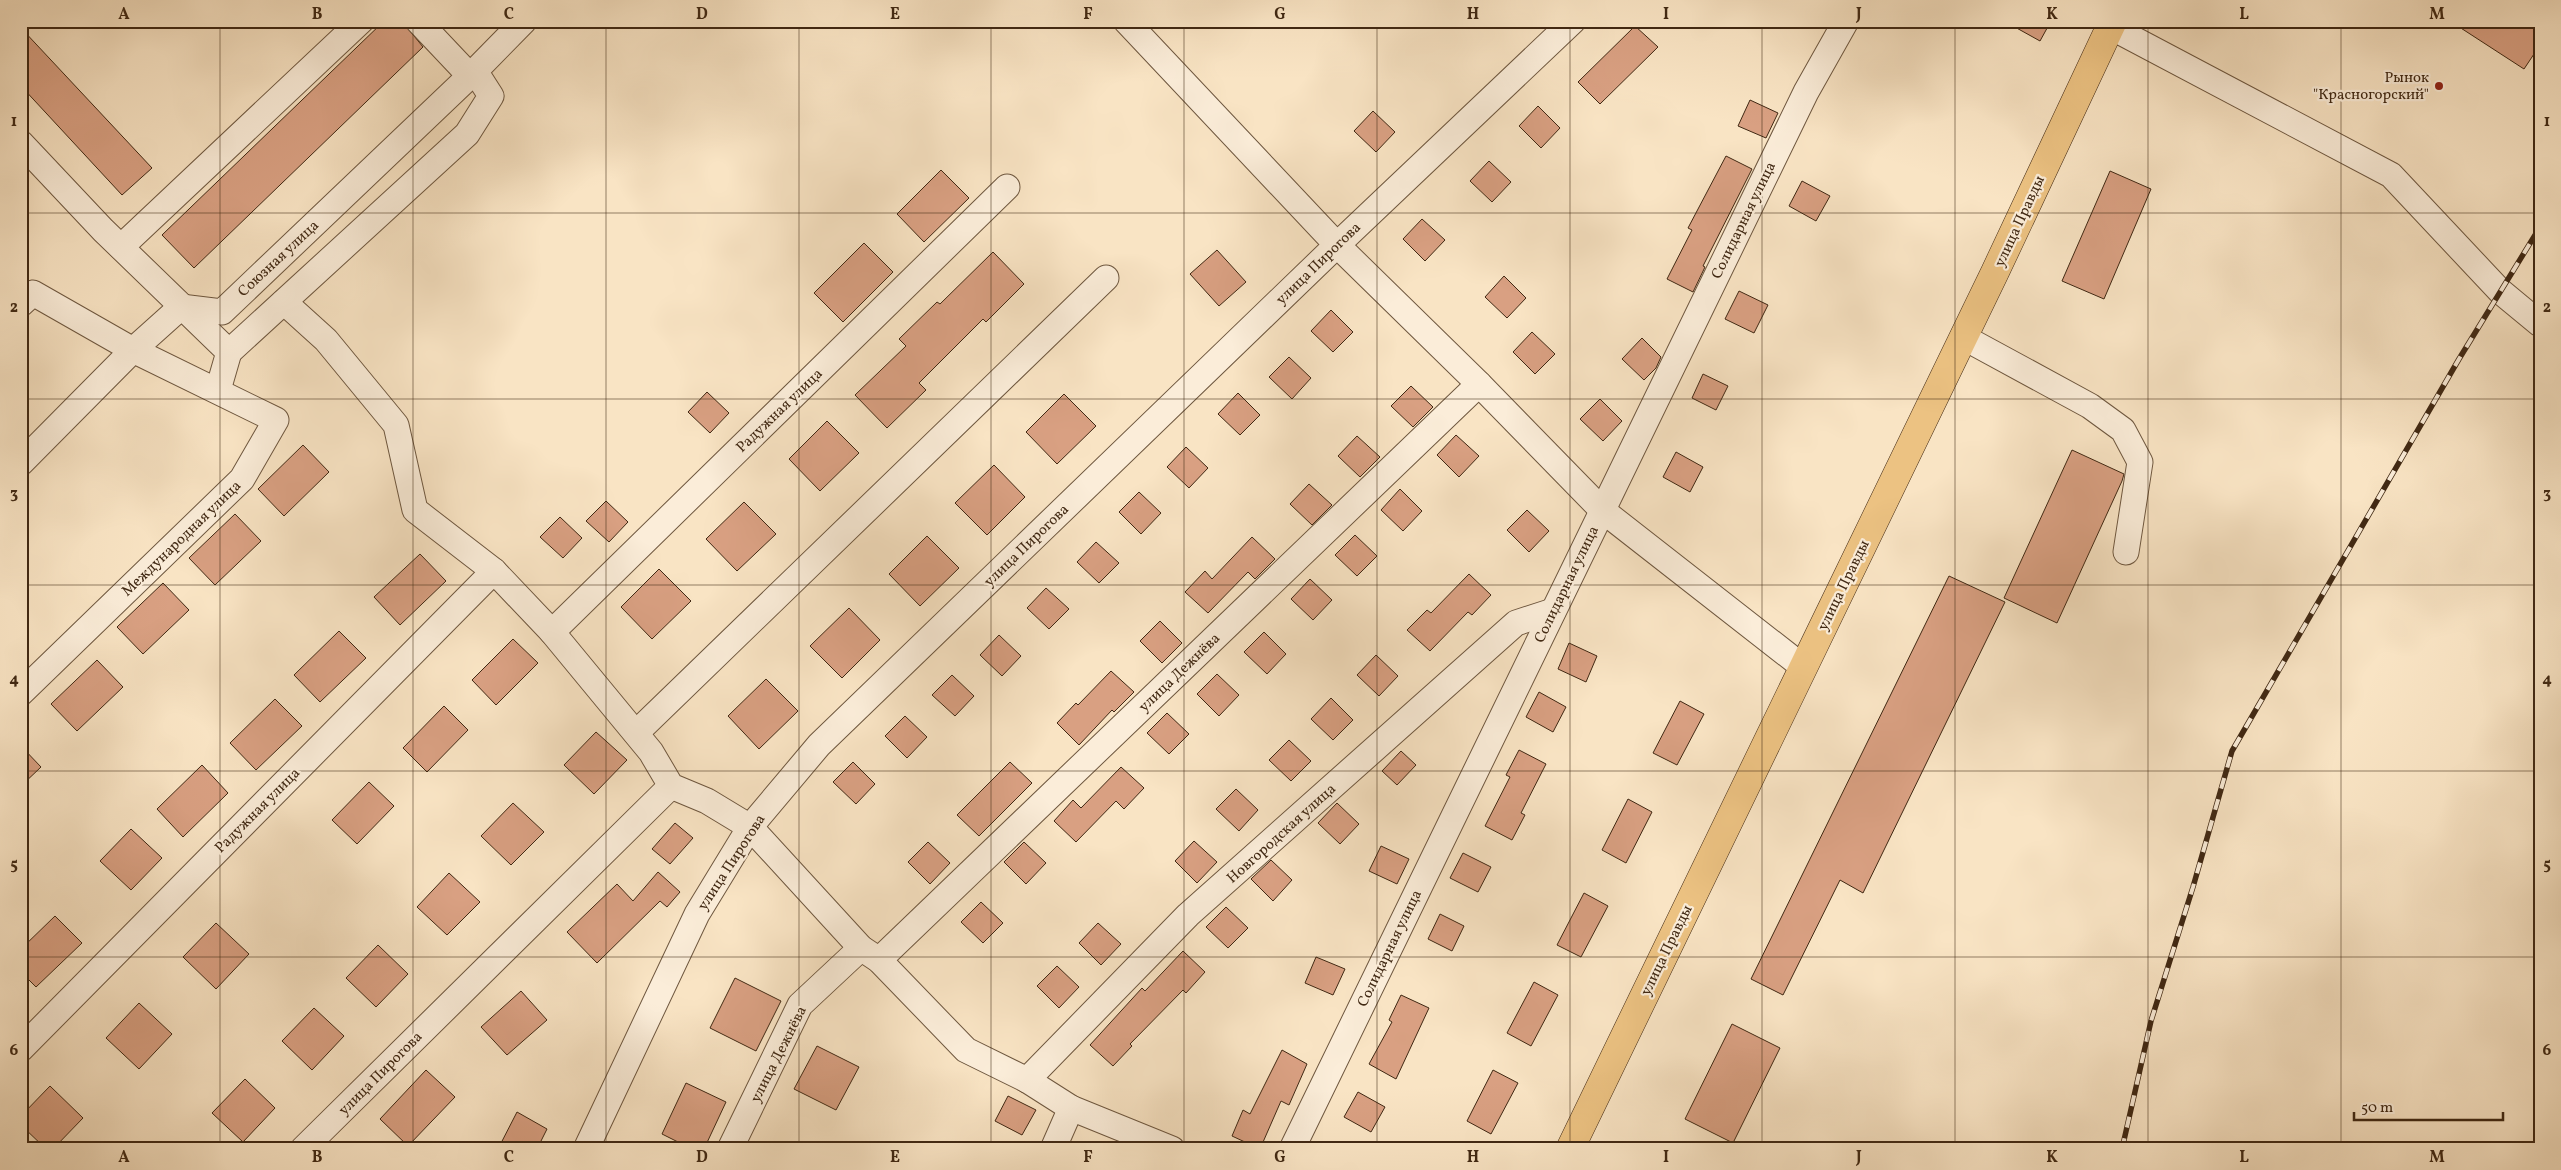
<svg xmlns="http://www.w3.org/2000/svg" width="2561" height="1170" viewBox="0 0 2561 1170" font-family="Vollkorn,serif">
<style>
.building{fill:#d9a082;stroke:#402813}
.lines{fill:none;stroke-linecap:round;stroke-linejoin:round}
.minor-casing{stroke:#6e573f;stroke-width:27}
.major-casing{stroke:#402813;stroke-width:29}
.minor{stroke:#fbedd9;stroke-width:25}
.major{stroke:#ecc282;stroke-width:28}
.rail-casing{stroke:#402813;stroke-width:5.5}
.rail{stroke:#fbedd9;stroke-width:4;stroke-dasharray:11;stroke-linecap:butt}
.grid{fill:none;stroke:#402813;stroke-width:1;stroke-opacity:0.55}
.poi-dot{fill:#8f2418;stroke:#fbedd9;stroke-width:2}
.labels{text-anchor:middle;stroke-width:4.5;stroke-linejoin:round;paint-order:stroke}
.poi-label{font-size:15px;fill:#402813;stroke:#fbedd9;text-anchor:end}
.street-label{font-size:15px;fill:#402813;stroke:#fbedd9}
.neatline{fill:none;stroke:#402813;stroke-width:2}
.grid-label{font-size:16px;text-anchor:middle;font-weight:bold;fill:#402813}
</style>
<rect width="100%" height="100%" fill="#f9e4c4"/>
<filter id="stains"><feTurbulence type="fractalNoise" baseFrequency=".004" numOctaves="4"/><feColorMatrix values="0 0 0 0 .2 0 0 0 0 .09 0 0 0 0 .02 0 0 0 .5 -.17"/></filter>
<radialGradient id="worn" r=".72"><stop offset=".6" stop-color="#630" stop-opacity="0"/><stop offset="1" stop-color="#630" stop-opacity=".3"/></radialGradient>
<!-- building -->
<g class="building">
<polygon points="384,21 402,21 423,47 194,268 162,235"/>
<polygon points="2004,21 2051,21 2040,41"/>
<polygon points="2450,21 2533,21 2540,25 2540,45 2524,69"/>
<polygon points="1635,26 1658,47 1600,104 1578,82"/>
<polygon points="21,28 152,168 122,195 21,86"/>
<polygon points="1750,100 1778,113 1766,138 1738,126"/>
<polygon points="1538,106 1560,128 1541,148 1519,126"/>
<polygon points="1373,111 1395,132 1376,152 1354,131"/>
<polygon points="1726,156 1752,169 1703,266 1705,267 1693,292 1667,279 1692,230 1688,228"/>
<polygon points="1489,161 1511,182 1492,202 1470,181"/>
<polygon points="941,170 969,198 924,242 897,214"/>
<polygon points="2110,171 2151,189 2104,299 2062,281"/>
<polygon points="1802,181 1830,196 1816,221 1789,206"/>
<polygon points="1422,219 1445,240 1425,261 1403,239"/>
<polygon points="864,243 893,272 843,322 814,293"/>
<polygon points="1217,250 1246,282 1219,306 1190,274"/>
<polygon points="993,252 1024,284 986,322 983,319 919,383 926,390 887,428 855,395 906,346 899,339 937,302 940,304"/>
<polygon points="1504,276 1526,298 1507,318 1485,297"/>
<polygon points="1739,291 1768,305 1754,333 1725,319"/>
<polygon points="1331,310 1353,332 1333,352 1311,331"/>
<polygon points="1532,332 1555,354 1535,374 1513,352"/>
<polygon points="1642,338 1661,357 1656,368 1644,380 1622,359"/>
<polygon points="1289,357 1311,378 1292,399 1269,377"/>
<polygon points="1703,374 1728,386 1716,410 1692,398"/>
<polygon points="1411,386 1433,407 1413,427 1391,406"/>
<polygon points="707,392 729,413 710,433 688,412"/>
<polygon points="1238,393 1260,415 1240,435 1218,414"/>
<polygon points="1064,394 1096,426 1057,464 1026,432"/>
<polygon points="1600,399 1622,421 1603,441 1580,419"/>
<polygon points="827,421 859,453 820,491 789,459"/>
<polygon points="1456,435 1479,456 1459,477 1437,455"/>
<polygon points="1357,436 1380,457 1360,477 1338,456"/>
<polygon points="303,445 329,472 284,516 258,489"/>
<polygon points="1186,447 1208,468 1189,488 1167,467"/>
<polygon points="2072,450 2124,474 2122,481 2057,623 2004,598"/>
<polygon points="1676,452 1703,467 1690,492 1663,477"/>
<polygon points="994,465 1025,497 987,535 955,503"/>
<polygon points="1309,484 1332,505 1312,525 1290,504"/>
<polygon points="1400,489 1422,511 1403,531 1381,510"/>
<polygon points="1139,492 1161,513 1141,534 1119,512"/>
<polygon points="606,501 628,522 609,542 586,521"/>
<polygon points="744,502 776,534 737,571 706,539"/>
<polygon points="1527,510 1549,531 1529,552 1507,530"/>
<polygon points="235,514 261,541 215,585 189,558"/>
<polygon points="560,517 582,538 563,558 540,537"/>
<polygon points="1355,535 1377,556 1357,576 1335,555"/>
<polygon points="927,536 959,568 920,606 889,574"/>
<polygon points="1252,537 1275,559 1255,579 1248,572 1208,613 1185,592 1205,571 1212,579"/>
<polygon points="1096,542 1119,563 1099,583 1077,562"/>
<polygon points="420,554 446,581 400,625 374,597"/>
<polygon points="659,569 691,601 652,639 621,607"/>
<polygon points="1469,574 1491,595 1472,615 1468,612 1430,651 1407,630 1427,610 1431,613"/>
<polygon points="1949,576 2005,602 1863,893 1840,880 1783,995 1751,979"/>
<polygon points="1310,579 1332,600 1313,620 1291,599"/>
<polygon points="163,583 189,610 143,654 117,627"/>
<polygon points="1046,588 1069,609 1049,629 1027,608"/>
<polygon points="849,608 880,640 842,678 810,646"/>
<polygon points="1160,621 1182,643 1162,663 1140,641"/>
<polygon points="339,631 366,658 320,702 294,675"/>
<polygon points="1264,632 1286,654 1267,674 1244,652"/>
<polygon points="999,635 1021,656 1002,676 980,655"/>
<polygon points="513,639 538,663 496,705 472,680"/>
<polygon points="1569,643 1597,656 1586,682 1558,669"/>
<polygon points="1376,655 1398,676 1379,696 1357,675"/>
<polygon points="97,660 123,687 77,731 51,704"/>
<polygon points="1111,671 1134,692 1114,712 1112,710 1079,745 1057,723 1076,703 1078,705"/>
<polygon points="1217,674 1239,695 1219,716 1197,694"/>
<polygon points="952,675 974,696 955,716 932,695"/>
<polygon points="766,679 798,711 759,749 728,716"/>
<polygon points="1539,692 1566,707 1553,732 1526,717"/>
<polygon points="1331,698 1353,720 1333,740 1311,719"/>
<polygon points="275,699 302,726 256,770 230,743"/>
<polygon points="1680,701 1704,714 1677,765 1653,753"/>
<polygon points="444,706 468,730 427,772 403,748"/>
<polygon points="1167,713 1189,734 1169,754 1147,733"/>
<polygon points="905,716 927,737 907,758 885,736"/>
<polygon points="596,732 627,760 594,794 564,765"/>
<polygon points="1289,740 1311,761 1291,781 1269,760"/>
<polygon points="21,746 41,767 21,786"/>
<polygon points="1519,750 1546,764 1521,813 1525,815 1512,840 1485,826 1510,777 1506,775"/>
<polygon points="1401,751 1416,765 1397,785 1382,771"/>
<polygon points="853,762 875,784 856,804 833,782"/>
<polygon points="1010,762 1032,783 979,836 957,815"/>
<polygon points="202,765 228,793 183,837 157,809"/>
<polygon points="1121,767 1144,788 1124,809 1116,801 1076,842 1054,821 1073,800 1081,808"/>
<polygon points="369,782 394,806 357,844 332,820"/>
<polygon points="1236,789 1258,810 1239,831 1216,809"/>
<polygon points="1628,799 1652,812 1626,863 1602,850"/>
<polygon points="513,803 544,832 511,865 481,836"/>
<polygon points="1337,803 1359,824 1340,844 1318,823"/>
<polygon points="675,823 693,838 670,864 652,849"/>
<polygon points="131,829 162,858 131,890 100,861"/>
<polygon points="1194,841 1217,862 1197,883 1175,861"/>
<polygon points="928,842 950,863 930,884 908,862"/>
<polygon points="1024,842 1046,863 1026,884 1004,862"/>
<polygon points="1381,846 1409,859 1397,884 1369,871"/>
<polygon points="1463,853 1491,867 1478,892 1450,878"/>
<polygon points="1271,860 1292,880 1273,901 1251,879"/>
<polygon points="658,872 680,892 667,907 660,901 597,963 567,932 617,884 633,901"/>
<polygon points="449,873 480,902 447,935 417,907"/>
<polygon points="1584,893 1608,906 1581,957 1557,945"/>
<polygon points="981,902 1003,923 983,943 961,922"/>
<polygon points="1226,907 1248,928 1228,948 1206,927"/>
<polygon points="1440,914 1464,926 1452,951 1428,939"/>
<polygon points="55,916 82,943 36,987 21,972 21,949"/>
<polygon points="216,923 249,954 216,989 183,957"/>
<polygon points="1098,923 1121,944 1101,965 1079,943"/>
<polygon points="378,945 408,974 376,1007 346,978"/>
<polygon points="1183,951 1205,972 1186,993 1183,990 1130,1044 1132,1046 1113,1066 1090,1045 1142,988 1145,991"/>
<polygon points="1316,957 1345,969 1333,995 1305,983"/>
<polygon points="1057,966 1079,987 1059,1008 1037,986"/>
<polygon points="735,978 781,1001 756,1051 710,1028"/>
<polygon points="1534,982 1558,995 1531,1046 1507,1033"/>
<polygon points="521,991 547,1020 507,1055 481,1027"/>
<polygon points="1401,995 1429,1008 1396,1079 1369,1064 1392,1022 1389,1020"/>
<polygon points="139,1003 172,1034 139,1069 106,1038"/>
<polygon points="314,1008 344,1036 312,1070 282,1041"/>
<polygon points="1732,1024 1780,1048 1733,1143 1685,1119"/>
<polygon points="817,1046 859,1067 836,1110 794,1089"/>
<polygon points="1282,1050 1307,1064 1289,1105 1281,1101 1260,1149 1232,1136 1243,1110 1250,1114"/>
<polygon points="426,1070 455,1097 408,1146 380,1119"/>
<polygon points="1493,1070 1518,1083 1491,1134 1467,1121"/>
<polygon points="245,1079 275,1108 243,1142 212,1113"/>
<polygon points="686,1083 726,1102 704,1149 692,1149 662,1134"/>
<polygon points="50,1086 83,1118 53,1149 46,1149 21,1125 21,1116"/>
<polygon points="1358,1092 1385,1107 1371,1132 1344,1117"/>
<polygon points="1008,1096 1036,1110 1022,1135 995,1121"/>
<polygon points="517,1112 547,1129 537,1149 498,1149"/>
</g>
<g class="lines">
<!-- minor casing -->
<g class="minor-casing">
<g id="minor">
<polyline points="418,21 470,76"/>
<polyline points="1126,21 1337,245 1479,384 1602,510 1803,667"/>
<polyline points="2111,27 2391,175 2500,291 2540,324"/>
<polyline points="21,143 103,230 229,352 218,390"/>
<polyline points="121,247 361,21"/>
<polyline points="284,302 326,340 396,425 415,510 494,571 552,632 651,752 671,786 707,801 750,827 861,948 879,960 966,1050 1027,1080 1071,1108 1172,1149"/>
<polyline points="21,304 33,293 133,350 276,420 242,479 21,693"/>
<polyline points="1963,337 2090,406 2123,430 2140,462 2126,552"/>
<polyline points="229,352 467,134 491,96 475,71"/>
<polyline points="21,463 133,350 181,307 222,312 475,71 524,21"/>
<polyline points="552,632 1007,187"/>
<polyline points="636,733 1106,278"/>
<polyline points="879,960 1479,384"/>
<polyline points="21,1049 494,571"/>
<polyline points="1027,1080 1188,915 1516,623 1553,611"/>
<polyline points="303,1149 671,786"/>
<polyline points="586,1149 697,914 750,827 819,745 1337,245 1573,21"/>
<polyline points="730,1149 800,1005 861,948"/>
<polyline points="1053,1149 1071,1108"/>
<polyline points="1292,1149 1806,92 1846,21"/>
</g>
</g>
<!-- major casing -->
<g class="major-casing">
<polyline id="major" points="1570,1149 1995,272 2113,21"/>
</g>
<!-- minor -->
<use href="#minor" class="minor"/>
<!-- major -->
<use href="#major" class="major"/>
<!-- rail casing -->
<g class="rail-casing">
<polyline id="rail" points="2122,1149 2151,1021 2193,887 2232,751 2459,359 2540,227"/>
</g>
<!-- rail -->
<use href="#rail" class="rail"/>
</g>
<!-- grid -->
<path class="grid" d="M220,21v1128M413,21v1128M606,21v1128M799,21v1128M991,21v1128M1184,21v1128M1377,21v1128M1570,21v1128M1762,21v1128M1955,21v1128M2148,21v1128M2341,21v1128M21,213h2519M21,399h2519M21,585h2519M21,771h2519M21,957h2519"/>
<!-- markers -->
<circle class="poi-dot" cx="2439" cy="86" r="5"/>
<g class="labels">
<!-- poi labels -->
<g class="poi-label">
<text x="2429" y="82">Рынок<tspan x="2429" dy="17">"Красногорский"</tspan></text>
</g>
<!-- street labels -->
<g class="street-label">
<text transform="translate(1743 220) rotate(-64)" y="5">Солидарная улица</text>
<text transform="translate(2019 221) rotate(-65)" y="5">улица Правды</text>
<text transform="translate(278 258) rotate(-43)" y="5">Союзная улица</text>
<text transform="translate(1318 263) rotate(-44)" y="5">улица Пирогова</text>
<text transform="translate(779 410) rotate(-44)" y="5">Радужная улица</text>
<text transform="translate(181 538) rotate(-44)" y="5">Международная улица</text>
<text transform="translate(1026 545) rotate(-44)" y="5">улица Пирогова</text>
<text transform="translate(1566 584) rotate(-64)" y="5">Солидарная улица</text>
<text transform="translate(1843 585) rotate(-64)" y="5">улица Правды</text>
<text transform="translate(1179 672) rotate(-44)" y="5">улица Дежнёва</text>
<text transform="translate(257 810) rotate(-45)" y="5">Радужная улица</text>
<text transform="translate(1281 833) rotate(-42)" y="5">Новгородская улица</text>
<text transform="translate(731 862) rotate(-57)" y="5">улица Пирогова</text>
<text transform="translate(1389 948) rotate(-64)" y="5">Солидарная улица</text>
<text transform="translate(1666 950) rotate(-64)" y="5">улица Правды</text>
<text transform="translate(778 1054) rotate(-63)" y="5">улица Дежнёва</text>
<text transform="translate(380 1073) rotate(-45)" y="5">улица Пирогова</text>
</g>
</g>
<!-- margin -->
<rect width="2561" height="1170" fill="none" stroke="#f9e4c4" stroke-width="55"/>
<!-- scale -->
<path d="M2354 1112v8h149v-8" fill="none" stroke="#402813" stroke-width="2.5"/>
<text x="2361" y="1112" font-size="15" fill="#402813" stroke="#fbedd9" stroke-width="4" paint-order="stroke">50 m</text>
<rect x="28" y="28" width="2506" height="1114" class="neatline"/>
<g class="grid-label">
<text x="124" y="19">A</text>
<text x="317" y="19">B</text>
<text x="509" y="19">C</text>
<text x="702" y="19">D</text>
<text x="895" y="19">E</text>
<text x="1088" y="19">F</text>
<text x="1280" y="19">G</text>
<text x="1473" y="19">H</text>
<text x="1666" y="19">I</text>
<text x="1859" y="19">J</text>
<text x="2052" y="19">K</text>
<text x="2244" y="19">L</text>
<text x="2437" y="19">M</text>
<text x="14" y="126">1</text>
<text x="2547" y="126">1</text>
<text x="14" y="312">2</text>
<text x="2547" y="312">2</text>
<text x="14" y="498">3</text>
<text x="2547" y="498">3</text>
<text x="14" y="684">4</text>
<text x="2547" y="684">4</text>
<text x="14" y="869">5</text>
<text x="2547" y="869">5</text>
<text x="14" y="1055">6</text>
<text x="2547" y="1055">6</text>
<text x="124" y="1162">A</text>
<text x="317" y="1162">B</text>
<text x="509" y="1162">C</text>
<text x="702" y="1162">D</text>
<text x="895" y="1162">E</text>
<text x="1088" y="1162">F</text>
<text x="1280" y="1162">G</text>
<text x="1473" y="1162">H</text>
<text x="1666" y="1162">I</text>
<text x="1859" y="1162">J</text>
<text x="2052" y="1162">K</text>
<text x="2244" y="1162">L</text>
<text x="2437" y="1162">M</text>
</g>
<rect width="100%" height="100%" filter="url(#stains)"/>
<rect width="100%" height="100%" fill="url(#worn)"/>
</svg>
